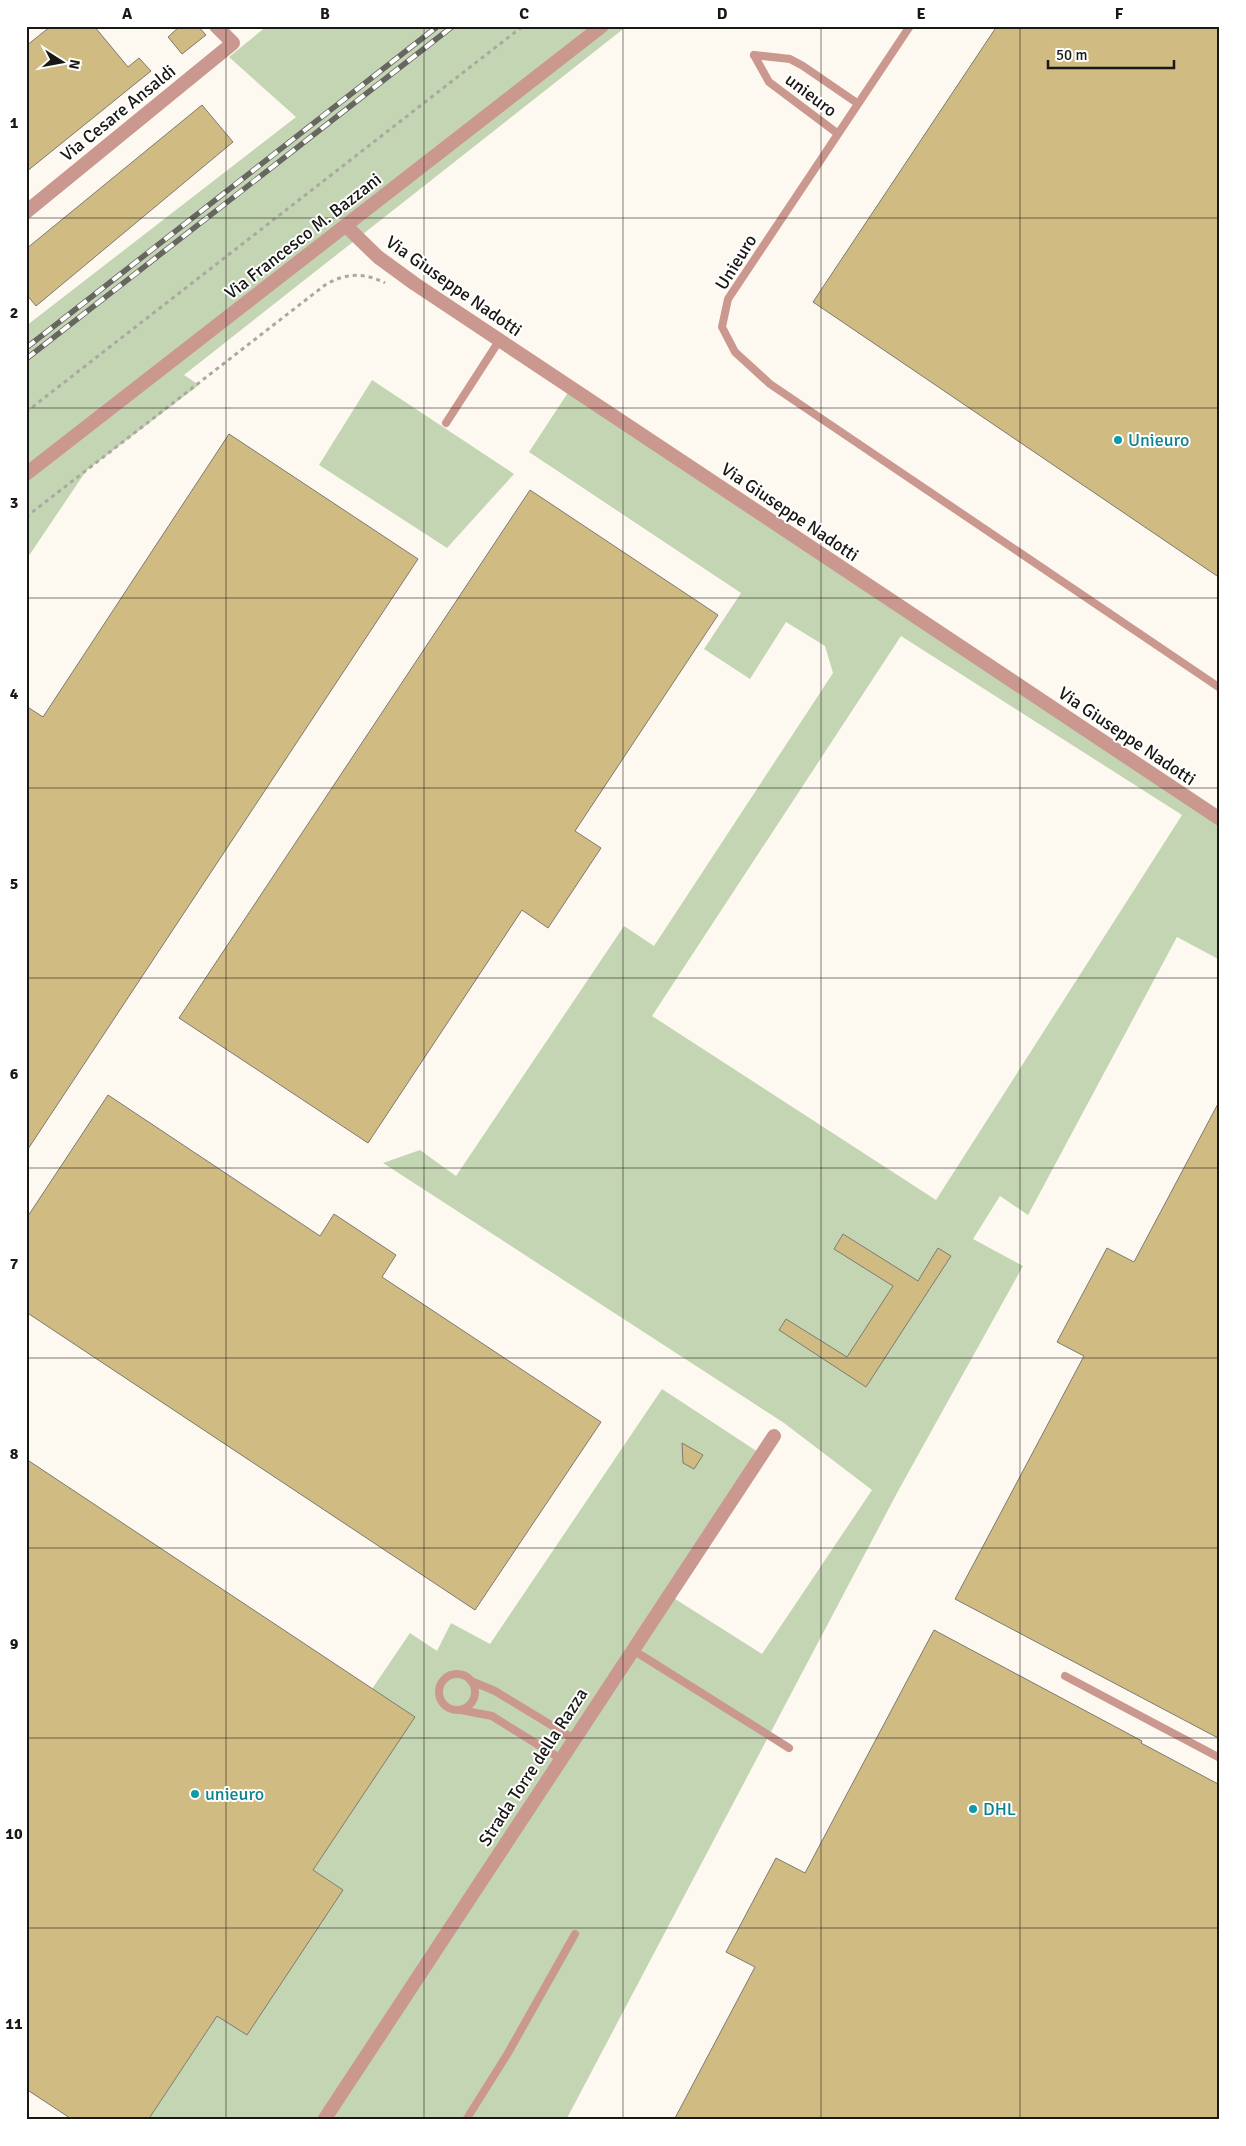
<svg xmlns="http://www.w3.org/2000/svg" width="1246" height="2146" viewBox="0 0 1246 2146" font-family="Signika,sans-serif">
<style>
.green{fill:#c4d5b3;fill-rule:evenodd}
.building{fill:#d0bb83;stroke:#7d7a72}
.lines{fill:none;stroke-linecap:round;stroke-linejoin:round}
.path{stroke:#aba8a1;stroke-width:3;stroke-dasharray:4 4;stroke-linecap:butt}
.service{stroke:#ca988f;stroke-width:8}
.minor{stroke:#ca988f;stroke-width:14}
.rail-casing{stroke:#686661;stroke-width:5.5}
.rail{stroke:#fff;stroke-width:4;stroke-dasharray:11;stroke-linecap:butt}
.grid{fill:none;stroke:#191814;stroke-width:1;stroke-opacity:0.55}
.culture-dot{fill:#0f9aa8;stroke:#fff;stroke-width:2}
.labels{text-anchor:middle;stroke-width:4;stroke-linejoin:round;paint-order:stroke}
.street-label{font-size:18px;fill:#191814;stroke:#fff}
.culture-label{font-size:18px;fill:#0d838f;stroke:#fff;text-anchor:start}
.neatline{fill:none;stroke:#191814;stroke-width:2}
.grid-label{font-size:16px;text-anchor:middle;font-weight:bold;fill:#191814}
</style>
<rect width="100%" height="100%" fill="#fdf9f0"/>
<!-- green -->
<g class="green">
<polygon points="267,26 627,26 184,375 199,385 86,471 26,560 26,326 296,117 229,57"/>
<polygon points="372,380 514,474 447,548 319,465"/>
<path d="M571,388l649,428v144l-43,-23 -149,278 -28,-19 -27,43 50,27 -126,227 -331,627h-418l69,-104 30,19 96,-145 -30,-20 102,-153 -43,-28 38,-56 27,18 14,-28 39,21 172,-255 99,65 -89,143 90,57 110,-164 -88,-67 -401,-260 37,-13 36,26 168,-250 30,20 179,-273 -8,-27 -39,-24 -36,57 -46,-30 37,-56 -212,-141zM901,636l281,179 -246,385 -284,-184z"/>
</g>
<!-- building -->
<g class="building">
<polygon points="51,26 94,26 128,67 139,58 151,71 26,172 26,46"/>
<polygon points="180,26 198,26 206,35 182,54 168,37"/>
<polygon points="997,26 1220,26 1220,578 813,302"/>
<polygon points="202,105 233,142 36,306 26,294 26,249"/>
<polygon points="229,434 418,559 26,1152 26,706 43,717"/>
<polygon points="530,490 718,615 575,831 601,848 548,928 522,910 368,1143 179,1018"/>
<polygon points="108,1095 320,1236 334,1214 396,1255 382,1277 601,1422 475,1610 26,1312 26,1219"/>
<polygon points="1220,1100 1220,1739 955,1599 1084,1356 1057,1342 1107,1248 1134,1262"/>
<polygon points="843,1234 918,1281 938,1248 951,1256 866,1387 779,1330 786,1319 847,1357 893,1286 834,1249"/>
<polygon points="682,1443 703,1455 694,1469 683,1463"/>
<polygon points="26,1459 415,1717 313,1870 343,1890 247,2035 217,2016 148,2120 73,2120 26,2089"/>
<polygon points="934,1630 1142,1741 1141,1743 1220,1785 1220,2120 674,2120 755,1967 726,1952 776,1858 805,1873"/>
</g>
<g class="lines">
<!-- path -->
<g class="path">
<polyline points="26,412 523,26"/>
<path d="M26,517l299,-232c20,-12 39,-13 60,-2"/>
</g>
<!-- service -->
<g class="service">
<polyline points="910,26 728,299 722,327 735,352 770,384 1220,688"/>
<polyline points="754,55 790,59 803,66 857,103"/>
<polyline points="754,55 769,82 837,133"/>
<polyline points="446,423 499,341"/>
<polyline points="633,1650 789,1748"/>
<circle cx="457" cy="1692" r="18"/>
<polyline points="1065,1676 1220,1758"/>
<polyline points="471,1681 495,1691 574,1739"/>
<polyline points="461,1710 492,1716 561,1759"/>
<polyline points="466,2120 508,2053 575,1934"/>
</g>
<!-- minor -->
<g class="minor">
<polyline points="26,212 233,43 216,26"/>
<polyline points="346,226 378,257 415,284 1220,819"/>
<polyline points="26,474 602,26"/>
<polyline points="324,2120 774,1436"/>
</g>
<!-- rail casing -->
<g class="rail-casing">
<g id="rail">
<polyline points="26,348 438,26"/>
<polyline points="26,359 453,26"/>
</g>
</g>
<!-- rail -->
<use href="#rail" class="rail"/>
</g>
<!-- grid -->
<path class="grid" d="M226,26v2094M424,26v2094M623,26v2094M821,26v2094M1020,26v2094M26,218h1194M26,408h1194M26,598h1194M26,788h1194M26,978h1194M26,1168h1194M26,1358h1194M26,1548h1194M26,1738h1194M26,1928h1194"/>
<!-- markers -->
<g class="culture-dot">
<circle cx="1118" cy="440" r="5"/>
<circle cx="195" cy="1794" r="5"/>
<circle cx="973" cy="1809" r="5"/>
</g>
<g class="labels">
<!-- street labels -->
<g class="street-label">
<text transform="translate(811 95) rotate(37)" y="6">unieuro</text>
<text transform="translate(118 113) rotate(-39)" y="6">Via Cesare Ansaldi</text>
<text transform="translate(303 236) rotate(-38)" y="6">Via Francesco M. Bazzani</text>
<text transform="translate(736 262) rotate(-58)" y="6">Unieuro</text>
<text transform="translate(454 286) rotate(35)" y="6">Via Giuseppe Nadotti</text>
<text transform="translate(790 512) rotate(34)" y="6">Via Giuseppe Nadotti</text>
<text transform="translate(1127 736) rotate(34)" y="6">Via Giuseppe Nadotti</text>
<text transform="translate(533 1767) rotate(-57)" y="6">Strada Torre della Razza</text>
</g>
<!-- culture labels -->
<g class="culture-label">
<text x="1128" y="446">Unieuro</text>
<text x="205" y="1800">unieuro</text>
<text x="983" y="1815">DHL</text>
</g>
</g>
<!-- border -->
<rect width="1246" height="2146" fill="none" stroke="#ffffff" stroke-width="55"/>
<!-- north arrow -->
<g transform="translate(62 62) rotate(101)" stroke="#ffffff" stroke-width="4" paint-order="stroke">
<path d="M0-4L9 19L0 12L-9 19Z" fill="#191814"/>
<text y="-8" font-size="14" font-weight="bold" text-anchor="middle" fill="#191814">N</text>
</g>
<!-- scale -->
<path d="M1048 60v8h126v-8" fill="none" stroke="#191814" stroke-width="2.5"/>
<text x="1056" y="60" font-size="15" fill="#191814" stroke="#ffffff" stroke-width="4" paint-order="stroke">50 m</text>
<rect x="28" y="28" width="1190" height="2090" class="neatline"/>
<g class="grid-label">
<text x="127" y="19">A</text>
<text x="325" y="19">B</text>
<text x="524" y="19">C</text>
<text x="722" y="19">D</text>
<text x="921" y="19">E</text>
<text x="1119" y="19">F</text>
<text x="14" y="128">1</text>
<text x="14" y="318">2</text>
<text x="14" y="508">3</text>
<text x="14" y="699">4</text>
<text x="14" y="889">5</text>
<text x="14" y="1079">6</text>
<text x="14" y="1269">7</text>
<text x="14" y="1459">8</text>
<text x="14" y="1649">9</text>
<text x="14" y="1839">10</text>
<text x="14" y="2029">11</text>
</g>
</svg>
